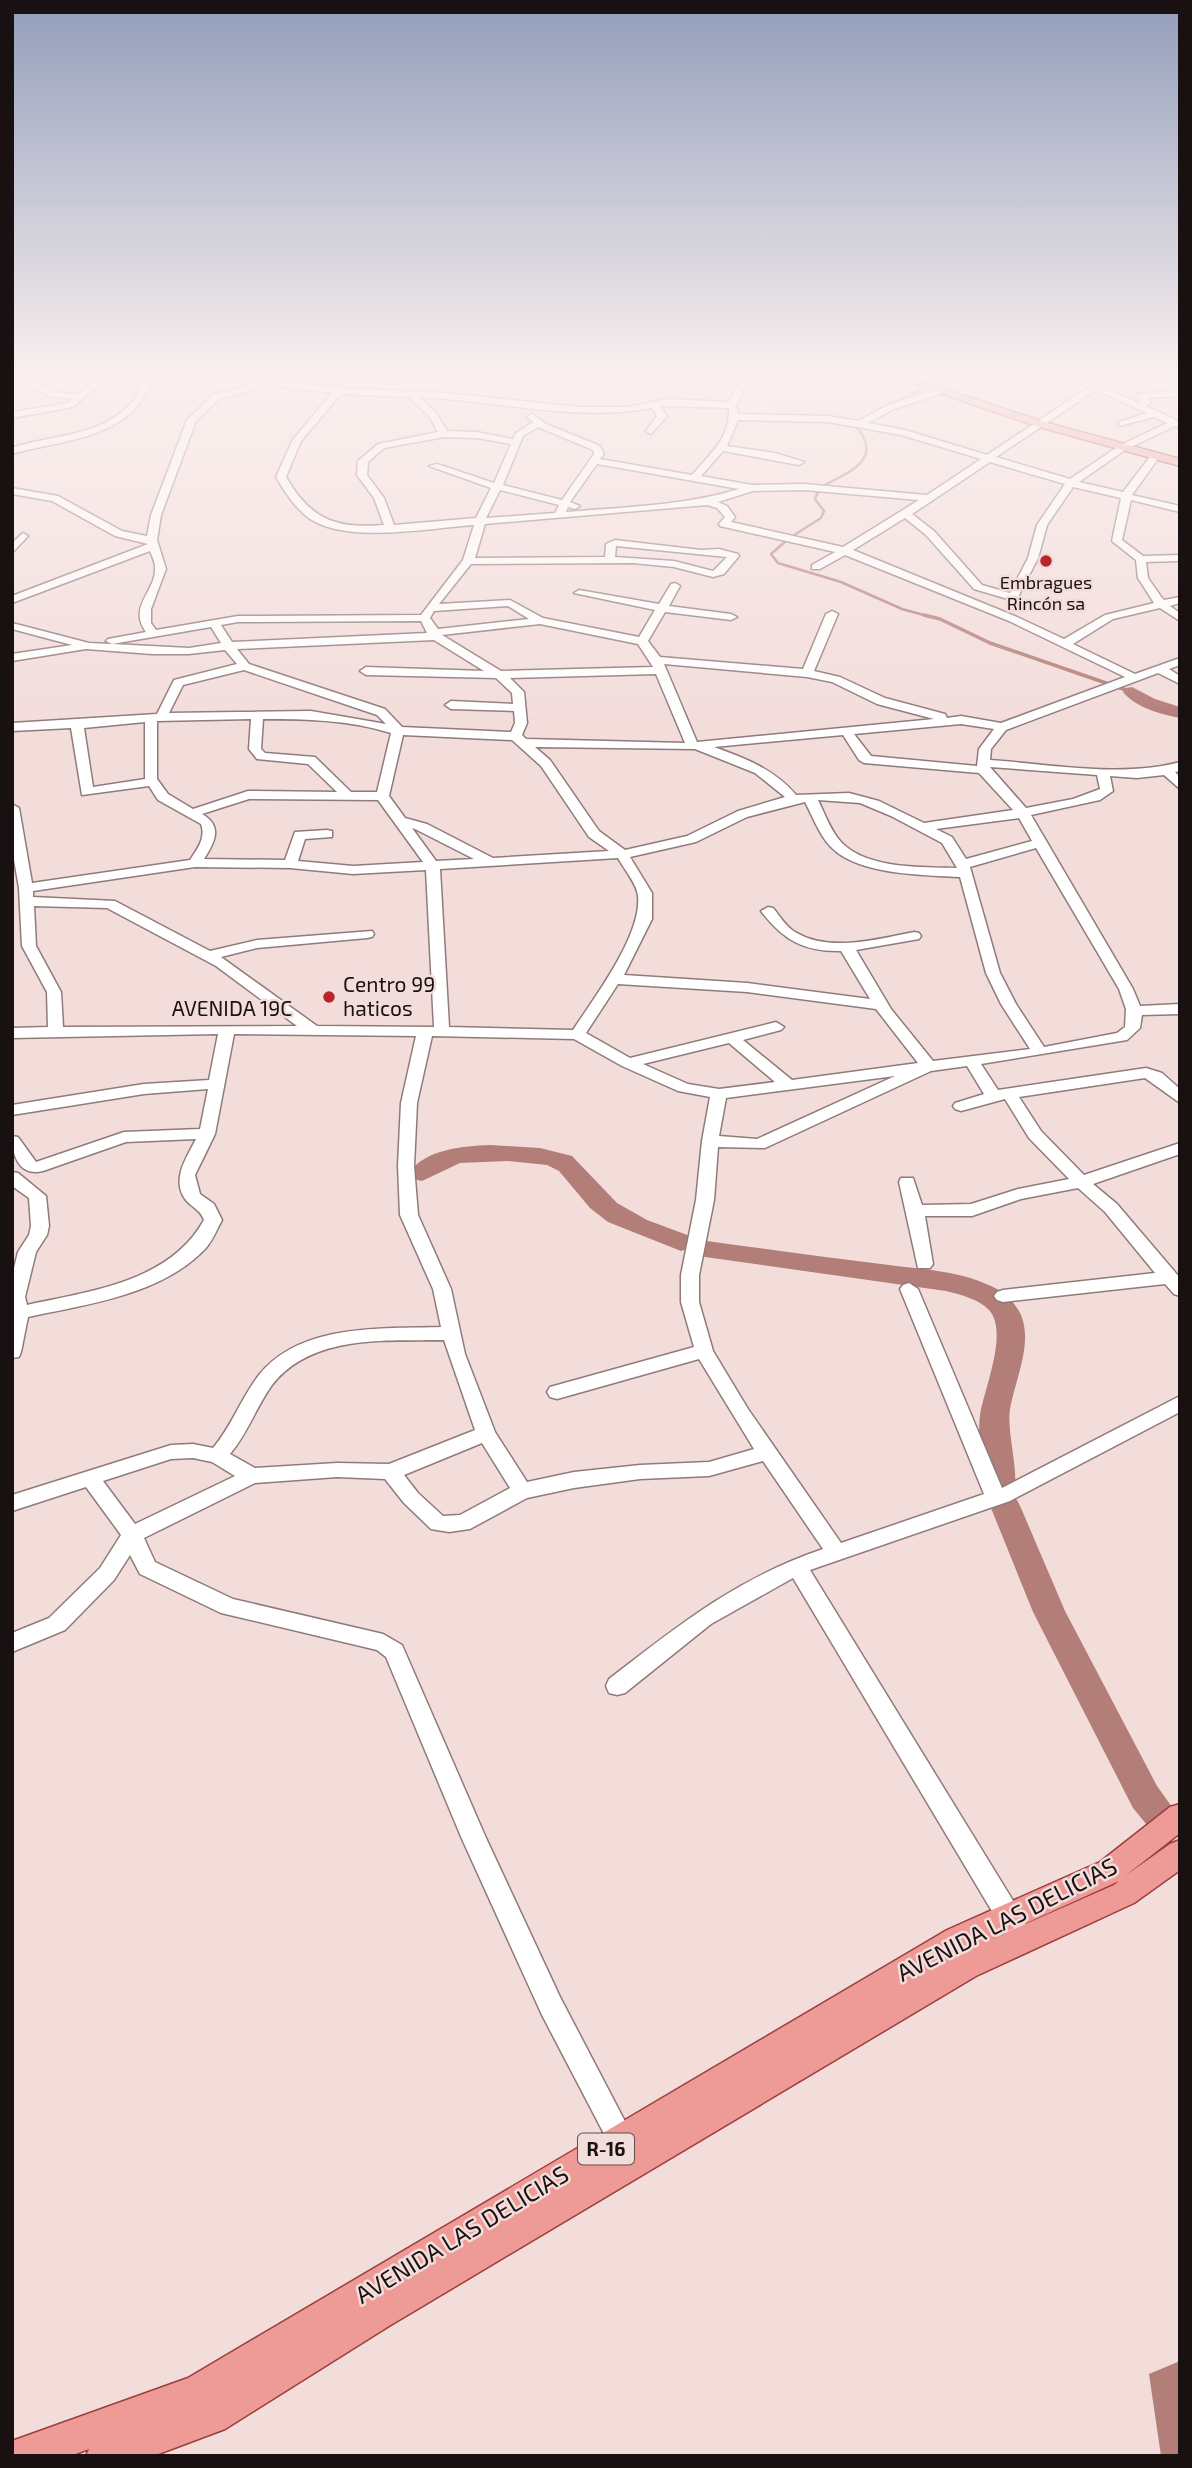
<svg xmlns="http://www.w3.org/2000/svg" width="1192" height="2468" viewBox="0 0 1192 2468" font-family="'Exo 2',sans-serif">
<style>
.water{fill:#b37d78}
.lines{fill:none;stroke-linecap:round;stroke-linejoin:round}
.stream-far1{stroke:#b37d78;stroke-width:2.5}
.stream{stroke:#b37d78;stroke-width:3.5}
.river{fill:#b37d78;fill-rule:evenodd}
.minor-casing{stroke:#8f7b79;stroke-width:3}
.major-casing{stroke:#9c3e3b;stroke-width:3}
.minor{fill:#fff;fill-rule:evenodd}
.major{fill:#ee9a97;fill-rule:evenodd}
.poi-dot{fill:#b7262b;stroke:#f3dddb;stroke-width:2.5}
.labels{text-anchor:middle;stroke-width:5;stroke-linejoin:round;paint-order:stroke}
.far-poi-label{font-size:18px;fill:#191111;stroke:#f3dddb}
.shield{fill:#f3dddb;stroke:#5a4e4e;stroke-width:2}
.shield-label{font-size:19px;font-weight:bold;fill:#191111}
.poi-label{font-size:21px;fill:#191111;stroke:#f3dddb;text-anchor:start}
.street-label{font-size:21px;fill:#191111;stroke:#f3dddb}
.near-street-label{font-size:24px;fill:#191111;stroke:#f3dddb}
</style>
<rect width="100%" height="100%" fill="#f3dddb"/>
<!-- water -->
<polygon class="water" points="1180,2361 1180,2456 1161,2456 1149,2374"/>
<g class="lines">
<!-- stream-far1 -->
<g class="stream-far1">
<polyline points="885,407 925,388"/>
<path d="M821,487c15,-9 50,-20 45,-43 -2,-7 -7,-14 -10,-20"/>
<polyline points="791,537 821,518 824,511 815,499 819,489"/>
<polyline points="787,540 771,554 778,563 841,582 902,609 931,617"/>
</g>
<!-- stream -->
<polyline class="stream" points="924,615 940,619 990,643 1132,692"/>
<!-- river -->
<g class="river">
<path d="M1132,687l23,12 25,8v11c-19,-4 -44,-10 -57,-26l3,-4z"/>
<path d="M490,1145l50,3 32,8 45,47 30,17 43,16 4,6 -4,6 -9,3 -73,-29 -18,-14 -31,-37 -12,-6 -40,-4 -47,2 -38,18 -9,-2 -4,-6c16,-24 55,-27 81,-28z"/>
<path d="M707,1241c58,8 116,16 174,23 36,5 77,6 110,22 13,6 24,16 30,29 12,29 -6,65 -11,94 -4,25 12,70 2,89l5,2 4,8 44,103 92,175 20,28 -6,11 -12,5 -12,-5 -14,-17 -100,-196 -42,-104 5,-8 -6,-2 -4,-8c-3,-25 -9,-50 -6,-75 4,-26 29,-83 9,-105 -10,-11 -28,-15 -43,-19l-248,-35 -4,-6 4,-6z"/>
</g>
<!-- minor casing -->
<g class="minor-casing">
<g id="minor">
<path d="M22,378l14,2 37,-2 -34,7 15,7 23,2c12,-10 21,-17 36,-16l-17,9 -23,20 -61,11v-6l55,-9 5,-4 -23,-3 -18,-8 -1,-3 -18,2v-6z"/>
<path d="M146,378h10c-9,9 -12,22 -21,31 -32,32 -82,33 -123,45v-6l9,-3c38,-10 84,-11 111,-43 6,-7 8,-16 14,-24z"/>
<path d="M226,378h35l78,10 105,5 136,14h47l42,-8 60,3 12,-24h8l-13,28 2,8 90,2 30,5 30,-16 52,-17 3,1v4l-49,16 -26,14 37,7 82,25 102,-68 -18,-9h10l14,6 15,-6h11l-19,9 36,16 3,-1 -4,-8 43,-4v6l-33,2 4,5 -5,3 34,16v6l-5,-2 -50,24 -46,32 44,10 29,-38h6l2,2 -28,39 48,11v6l-49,-12 -9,40 21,16 37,-1 -2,6 -32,1 2,16 14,20 2,2 16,-3v6l-10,3 10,7v8l-20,-13 -47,11 -40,25 62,30 45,-16v7l-11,4 11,7v8l-22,-11 -152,57 -15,19 -1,11c60,4 132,18 190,2v9l-5,1 5,5v12l-16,-14 -27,3 -27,-2 3,15 -13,9 -69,15 102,174 7,17 40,-2v10l-38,1 -2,13 -13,12 -146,24 17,26 148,-22 16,5 18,16v14l-35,-25 -126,19 22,34 43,44 96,-32v11l-87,30 24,20 63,74v18l-6,-2 -9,-10 -162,18 -6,-2 -3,-4 3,-4 6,-2 152,-17 -50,-61 -27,-24 -57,11 -49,17h-47l8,48 -3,4h-12l-19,-86 2,-4h12l9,27 49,-1 47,-15 51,-10 -40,-41 -24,-39 -44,12 -6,-2 -2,-3 2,-3 29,-9 -17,-28 -36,5 -166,77 -47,-1 -4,53 -15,75v27l14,49 35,58 93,134 143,-49 -84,-205 3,-4 6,-2 9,6 84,199 178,-92v16l-170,89 -200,69 213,347 3,8 -3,8 -9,3 -9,-3 -212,-355 -82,46 -86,69 -8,2 -8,-2 -3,-7 3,-7c70,-54 128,-101 214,-130l-60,-88 -54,15 -69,3 -66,9 -47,10 -57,31 -21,3 -18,-3 -27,-26 -19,-24 -48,-2 -82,6 -111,55 11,24 78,37 150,35 19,11 84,193 74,159 70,134 4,9 -4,9 -9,4 -9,-4 -70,-134 -80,-176 -76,-182 -9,-7 -156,-37 -81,-39 -10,-19 -16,25 -49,50 -53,22v-19l37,-15 51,-50 21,-33 -35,-48 -74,24v-16l159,-50 22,-1 20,4c19,-22 28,-50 46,-73 42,-52 122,-46 182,-48l-8,-38 -33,-74 -2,-49 3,-63 15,-67 -182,-2 -19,100 -20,41 5,19 14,10 8,16c-5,9 -9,20 -16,28 -44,47 -118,56 -178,69l-7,35 -2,5 -7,1v-82l6,-24 11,-17 2,-9 -2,-28 -17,-12v-14l6,1 28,23 3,30 -2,9 -11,17 -11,45 2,8c63,-14 143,-23 177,-85 -4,-11 -12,-12 -19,-21 -14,-20 2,-42 11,-60l-70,3 -83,29c-24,6 -31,-16 -31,-35l6,1 18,25 88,-30 76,-3 8,-40 -64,5 -132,21v-10l132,-21 65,-4 9,-46 -206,4v-10l36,-1 -1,-35 -25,-46 -3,-58 -7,-40v-44l7,4 13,75 158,-23c8,-12 16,-22 11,-36l-43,-24 -9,-14 -67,9 -11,-67 -59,3v-8l145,-9 17,-34 63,-16 -12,-14 -36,4h-37l-66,-5 -74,12v-7l60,-9 -60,-16v-6l77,20 23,1 -6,-3 2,-2 38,-7c-19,-26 11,-41 9,-65 0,-5 -3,-11 -5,-16l-138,52v-7l136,-52 -33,-8 -63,-35 -40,-7v-6l46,8 64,35 25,5 4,-21 36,-95 27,-26 28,-6 8,-5zM260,384l72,9 -40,48 -16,36c9,15 19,31 34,42 38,25 120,9 164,6l-11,35 -42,55 -183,1 -82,14 -5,-7v-14l15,-40 -9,-29 4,-25 35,-94 24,-23 28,-6zM1096,390l51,23 -28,9v4l35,-9 13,6 -48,23 -49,33 -74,-22zM341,394l68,3 20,19 9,16 -60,12 -20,17 -1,14 17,23 10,27c-48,4 -73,-5 -98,-48l15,-36zM420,397c76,4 156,25 232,11l5,8 -11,15 5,3 16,-18 -7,-10 69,2c1,30 -18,45 -37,67l-92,-16 4,-5 -4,-8 -54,-22 -14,-10 -5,3 6,5 -17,11 -3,6 -36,-7 -30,-1 -11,-18zM738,420l90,2 73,13 80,24 -54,36 -123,-11 -52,1 -51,-9 22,-25 76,14 5,-3 -29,-9 -48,-7zM538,427l55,23 1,4 -32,46 -59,-15 20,-49zM444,437l33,1 34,6 -17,39 -57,-19 -8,2 62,22 -15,30 -82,7 -10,-27 -17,-23 1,-13 16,-14zM990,462l75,22 -28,41 -9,33 -18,35 -28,-8 -48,-54 -22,-17zM597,464l142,25c-56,17 -115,18 -173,23l2,-5 7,2 5,-3 -10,-4zM1073,487l48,11 -9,43 24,19 2,18 16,25 -49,12 -41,24 -47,-22 -164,-67 52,-32 21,17 48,54 34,10 2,10h8v-12l20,-39 9,-33zM500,490l59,15 -4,8 -69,5zM804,490l115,10 -76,47 -112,-25 4,-5 -8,-11 -9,-4 35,-11zM707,505l10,3 8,9 -6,7 1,2 115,26 -23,13v4h8l25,-14 164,66 116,56 -124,46 -40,-7 -14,2 -2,-4 -60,-16 -45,-21 -26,-6 24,-57 -6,-3 -6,3 -23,55 -143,-12 -12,-16 17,-29 66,8 6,-3 -6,-3 -62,-8 11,-20 -5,-3 -4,1 -12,20 -80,-14 -5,3 81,17 -16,27 -96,-19 -33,-18 -71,4 32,-40 162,-1 41,4 39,10 11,-3 15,-18 -1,-2 -19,-5 -18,1 -86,-10 -9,4 -1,13 -130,1 10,-34zM616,546l111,11 -14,14 -39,-10 -59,-4zM508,606l21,13 -91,10 -8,-11 4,-7zM421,621l6,12 -195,9 -11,-17 17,-3zM540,624l98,20 15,23 -152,4 -59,-36zM211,627l10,16 -32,5 -77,-4zM434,640l50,31 -118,-4 -6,4 6,4 130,3 16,15 1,11 -62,-3 -6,4 6,4 63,2 1,12 -4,9 -109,-5 -17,-18 -136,-45 -12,-15zM664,664l143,13 25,5 45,22 57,15 -237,23zM244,670l133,45 9,9 -75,-13 -142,2 14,-28zM656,674l29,69 -159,-4 -4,-4 5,-12 -3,-31 -14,-14zM251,719l-2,30 8,10 51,5 29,28 -89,-1 -55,18 -25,-15 -11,-15v-58zM263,719c44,0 86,1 128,14l-14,59h-26l-36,-35 -50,-4 -4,-4zM145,722v57l-52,8 -9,-59zM961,724l33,5 -15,20 -2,17 -106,-10 -17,-22zM403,735l109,5 29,26 48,71 20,14 -116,7 -66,-34 -22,-6 -16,-22zM843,735l16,25 5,3 115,10 34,37 -89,13 -45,-22 -30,-8 -53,2c-22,-26 -51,-37 -82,-48zM535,747l160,2 60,24 30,24 -47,14 -51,25 -62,14 -26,-19 -49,-71zM990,767l107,8 3,14 -27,10 -47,9zM249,799l129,1 45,62 -70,4 -55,-5 7,-22 27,-2v-6l-5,-1 -32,2 -10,28 -81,-1c11,-17 19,-33 -2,-45zM818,800l42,3 31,13 51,27 15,25c-35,-1 -89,1 -115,-25 -11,-11 -17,-29 -24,-43zM805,802c8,15 15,35 28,47 27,26 91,26 127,28l26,96 15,31 29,45 -97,12 -42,-52 -35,-59 63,-11 2,-3 -2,-3 -5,-1c-37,7 -84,21 -119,0 -9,-5 -15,-16 -22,-24l-5,-1 -7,4c22,29 43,41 80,40l29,48 -123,-16 -123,-8 28,-56v-26l-22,-36 66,-15 51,-25zM1019,818l13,23 -66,18 -14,-22 -16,-8zM412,828l5,2 57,29 -38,2zM1036,848l83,141 7,20 -1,18 -8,6 -73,14 -28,-43 -16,-31 -30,-106zM618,858c6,11 19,26 20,38 4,39 -44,102 -65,134l-124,-3 -9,-158zM195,867l95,1 63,6 73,-4 8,157 -117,-1 -96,-69 36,-9 110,-10 5,-1 2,-3 -2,-3 -115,9 -47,11 -95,-50 -82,-4v-6zM34,906l73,2 109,58 81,60 -234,1 -2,-35 -25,-46zM618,984l129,8 129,17 42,54 -126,17 -49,-40 38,-10 3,-3 -8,-5 -146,36 -44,-25zM432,1036l142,3 48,27 56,25 32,6 -8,44 -6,59 -15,75v27l13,45 -144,40 -3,5 3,5 7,2 142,-40 55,90 -45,13 -69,3 -66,7 -47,10 -32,-50 -30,-78 -14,-65 -33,-74 -4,-49 3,-63zM729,1043l46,39 -56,7 -31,-5 -45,-20zM895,1076l-138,63 -38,-3 7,-38zM444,1340l31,90 -86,34 -52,-1 -82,5 -25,-14c18,-21 26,-47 42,-69 40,-51 114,-44 172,-45zM482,1443l28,45 -50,27 -17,1 -25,-23 -14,-18zM193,1458l19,4 23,14 -100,48 -32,-43 68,-22z"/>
<polygon points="23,533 28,536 12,553 12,543"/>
</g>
</g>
<!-- major casing -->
<g class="major-casing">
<g id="major">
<polygon points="896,378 910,378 1044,422 1180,459 1180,466 1036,426"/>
<path d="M1180,1804v29l-55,43 45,-32 10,-4v30l-46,33 -158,73 -587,350 -164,103 -72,27h-67l3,-7 -19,7h-58v-15l176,-63 759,-448 153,-68 70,-55zM1119,1881l-5,4 -134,59z"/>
</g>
</g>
<!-- minor -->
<use href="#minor" class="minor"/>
<!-- major -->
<use href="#major" class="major"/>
</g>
<!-- sky -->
<linearGradient id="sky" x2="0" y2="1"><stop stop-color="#939ebb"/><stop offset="0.52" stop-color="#faf0ef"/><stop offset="1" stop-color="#faf0ef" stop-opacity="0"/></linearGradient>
<rect width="1192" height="723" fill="url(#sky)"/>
<!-- markers -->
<g class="poi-dot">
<circle cx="1046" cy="561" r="7"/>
<circle cx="329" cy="997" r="7"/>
</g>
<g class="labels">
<!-- far-poi labels -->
<g class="far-poi-label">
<text x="1046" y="589">Embragues<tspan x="1046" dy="21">Rincón sa</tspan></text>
</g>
<!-- shield labels -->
<rect class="shield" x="578" y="2133.5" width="56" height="31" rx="5"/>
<g class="shield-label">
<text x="606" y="2156">R-16</text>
</g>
<!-- poi labels -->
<g class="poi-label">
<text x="343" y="992">Centro 99<tspan x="343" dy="24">haticos</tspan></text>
</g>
<!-- street labels -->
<g class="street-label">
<text x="232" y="1016">AVENIDA 19C</text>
</g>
<!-- near-street labels -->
<g class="near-street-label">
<text transform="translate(1007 1920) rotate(-27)" y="8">AVENIDA LAS DELICIAS</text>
<text transform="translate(462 2235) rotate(-31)" y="8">AVENIDA LAS DELICIAS</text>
</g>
</g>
<!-- border -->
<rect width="1192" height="2468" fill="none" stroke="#191111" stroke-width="28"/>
</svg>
